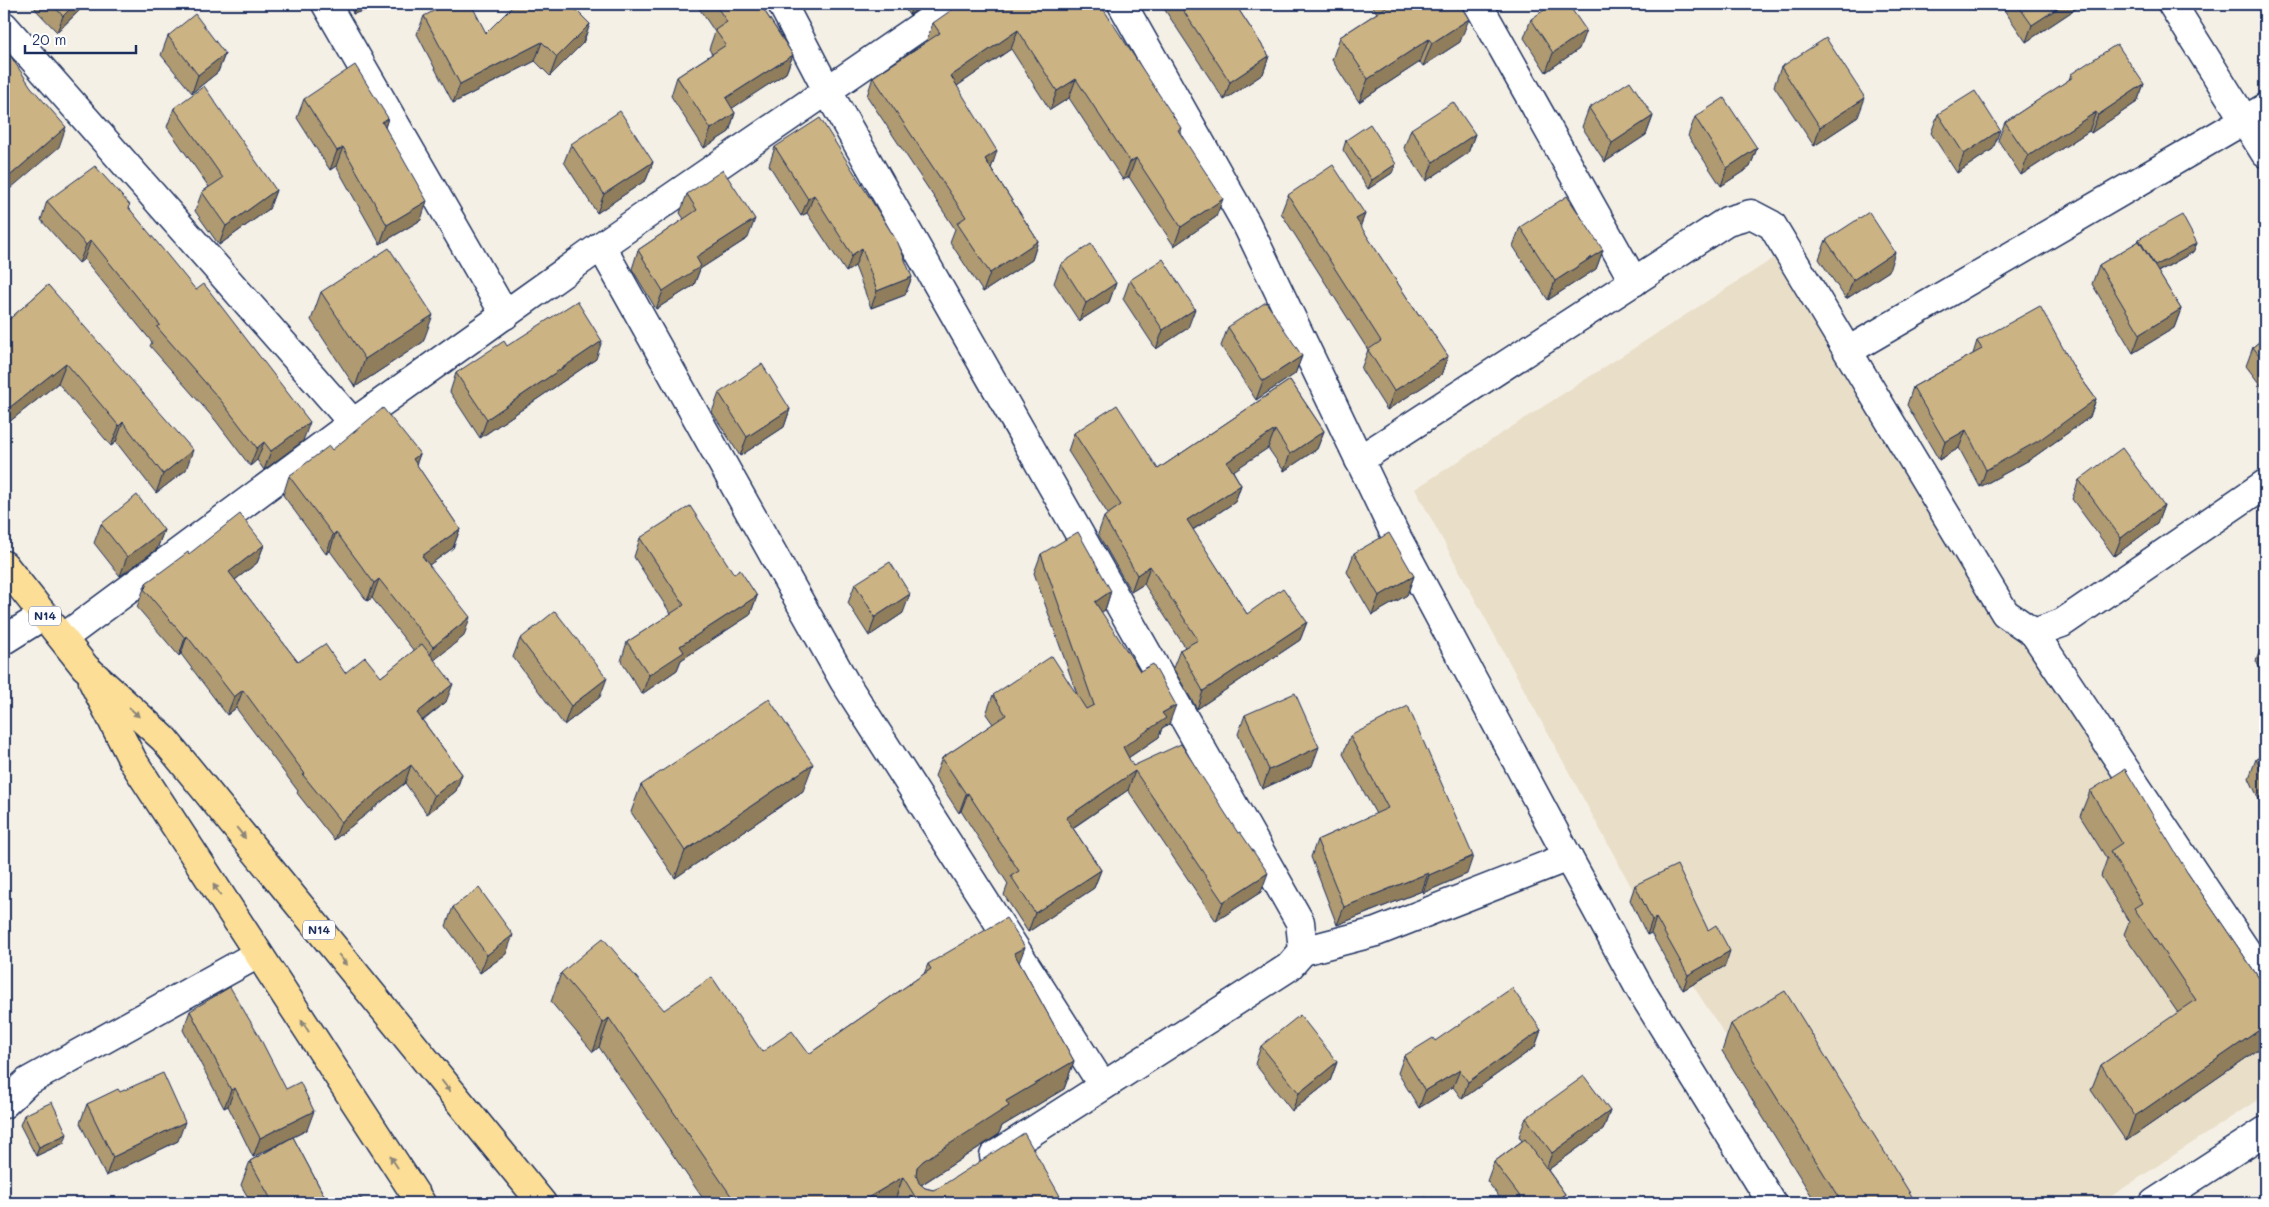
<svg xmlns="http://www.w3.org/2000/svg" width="2269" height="1207" viewBox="0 0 2269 1207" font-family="Mali,sans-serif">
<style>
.built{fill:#e9dec8}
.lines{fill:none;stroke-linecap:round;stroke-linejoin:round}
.minor-casing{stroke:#1b2f5e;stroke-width:31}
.primary-casing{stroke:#1b2f5e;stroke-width:31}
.minor{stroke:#fff;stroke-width:28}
.primary{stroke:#fcde96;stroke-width:28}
.wall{fill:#af9a71;stroke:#1b2f5e}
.shaded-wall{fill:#8f7d5c;stroke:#1b2f5e}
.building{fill:#ccb383;stroke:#1b2f5e}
.oneway{fill:#8c867a}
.labels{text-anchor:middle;stroke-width:5;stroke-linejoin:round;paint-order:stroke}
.shield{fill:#fff;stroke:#5f6d8e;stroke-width:1}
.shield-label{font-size:12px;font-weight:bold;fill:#1b2f5e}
</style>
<rect width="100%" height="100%" fill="#f5f0e6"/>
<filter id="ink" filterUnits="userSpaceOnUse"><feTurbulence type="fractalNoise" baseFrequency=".02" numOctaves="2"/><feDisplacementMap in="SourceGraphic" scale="10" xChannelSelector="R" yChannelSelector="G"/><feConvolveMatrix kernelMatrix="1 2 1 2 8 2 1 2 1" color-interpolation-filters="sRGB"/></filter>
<g filter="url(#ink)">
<!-- built -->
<polygon class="built" points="1774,258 2265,999 2265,1095 2101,1203 1835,1203 1646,914 1415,489"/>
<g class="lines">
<!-- minor casing -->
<g class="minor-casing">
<g id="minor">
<polyline points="326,4 505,315"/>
<polyline points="782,4 827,90 1300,922 1303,951 1289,967 994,1156"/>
<polyline points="1122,4 1247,225 1393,530 1568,857 1640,989 1772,1203"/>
<polyline points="1478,4 1634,282"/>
<polyline points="2172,4 2265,153"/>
<polyline points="4,26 353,423"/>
<polyline points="601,246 844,681 1103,1086"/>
<polyline points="1848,351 2265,108"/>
<polyline points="1359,460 1727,221 1751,214 1772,225 2005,613 2034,633 2062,623 2265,484"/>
<polyline points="2034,633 2265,979"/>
<polyline points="63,638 353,423 601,246 953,4"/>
<polyline points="4,640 44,615"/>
<polyline points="1303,951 1376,932 1568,857"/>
<polyline points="4,1104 27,1082 258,954"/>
<polyline points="2154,1203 2265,1131"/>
</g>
</g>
<!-- primary casing -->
<g class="primary-casing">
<g id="primary">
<polyline points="4,565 85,667 164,739 542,1203"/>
<polyline points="93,682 133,761 421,1203"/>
</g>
</g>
<!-- minor -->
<use href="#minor" class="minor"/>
<!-- primary -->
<use href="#primary" class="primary"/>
</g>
<!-- wall -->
<g class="wall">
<polygon points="37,4 84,4 82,8 57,32 35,9"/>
<polygon points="350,4 385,4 353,14"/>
<polygon points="696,4 760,4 793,55 786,73 732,108 735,113 729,132 704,148 671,96 677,77 712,54 709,49 715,32"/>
<polygon points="902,4 926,4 909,15"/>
<polygon points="975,4 1181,128 1180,132 1216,217 1174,246 1129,177 1123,180 1069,98 1050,110 1011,49 957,86 991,168 1038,241 1032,260 983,292 950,242 955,229 867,96 873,77 926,42 933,23"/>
<polygon points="1161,4 1235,4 1269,56 1263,74 1224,100"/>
<polygon points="1371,4 1459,4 1460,42 1423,66 1420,62 1359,102 1332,60 1340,37 1377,13"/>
<polygon points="2000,4 2083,4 2026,42"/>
<polygon points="424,16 486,33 590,24 583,43 550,76 535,61 453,103 417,34"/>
<polygon points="1531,19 1579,49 1546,72 1524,38"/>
<polygon points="168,36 225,54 218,72 192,93 161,55"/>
<polygon points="1781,67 1858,117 1814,146 1774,86"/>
<polygon points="2071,74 2144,84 2137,102 2091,133 2089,131 2021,175 1998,140 2005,122 2069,80"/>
<polygon points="304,99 388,118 385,127 421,220 380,244 336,166 330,170 297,118"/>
<polygon points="174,108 276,190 269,209 219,245 195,211 202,192 209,187 167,127"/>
<polygon points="1589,108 1653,116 1646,135 1605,162 1582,127"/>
<polygon points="1938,114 1993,149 1957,173 1931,133"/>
<polygon points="1695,117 1757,148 1750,167 1721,186 1688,136"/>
<polygon points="1411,129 1475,134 1468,153 1426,181 1404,148"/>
<polygon points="1346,140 1392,173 1368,189 1343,150"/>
<polygon points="571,144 653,162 646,180 597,213 564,162"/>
<polygon points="775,147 912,277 905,295 871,308 855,266 846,272 807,213 801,216 769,165"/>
<polygon points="687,194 748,238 700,269 694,285 656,309 632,269 638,250 684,219 680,213"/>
<polygon points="1288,195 1365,214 1360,226 1419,316 1448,356 1441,375 1387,410 1361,369 1368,350 1281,213"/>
<polygon points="47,201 129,208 303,441 264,470 257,460 250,466 216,421 150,346 152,342 84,259 79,263 41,220"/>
<polygon points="1520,227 1603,250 1596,269 1548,300 1513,246"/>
<polygon points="2139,239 2197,243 2193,252 2158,272 2181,309 2174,328 2133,353 2092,284 2099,265 2138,242"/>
<polygon points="1826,240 1889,271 1846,299 1819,259"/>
<polygon points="1061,264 1116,283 1109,302 1079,321 1054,283"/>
<polygon points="1130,280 1188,328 1156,349 1123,299"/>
<polygon points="48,285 186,470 156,493 116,442 111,446 58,383 4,426 4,324"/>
<polygon points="321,292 423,342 355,387 311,320"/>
<polygon points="1228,327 1302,356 1295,374 1256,400 1221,346"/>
<polygon points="2265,337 2265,391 2246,366 2253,347"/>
<polygon points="1977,341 2075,370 2096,399 2090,417 2031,459 1980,487 1959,448 1939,460 1907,405 1913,387 1973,354"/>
<polygon points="507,346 596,359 480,438 450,392 456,373"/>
<polygon points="1290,380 1324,431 1317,449 1284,471 1268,448 1233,471 1241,485 1235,502 1193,530 1247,614 1307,622 1300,640 1197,709 1173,668 1180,650 1185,647 1144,584 1131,592 1098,534 1104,517 1108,514 1068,451 1074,433 1158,469"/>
<polygon points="719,393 790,409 784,427 740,456 712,412"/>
<polygon points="332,450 420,454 416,464 460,529 453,548 429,565 464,636 434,660 446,702 423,721 462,774 456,791 427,814 405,783 334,840 297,793 298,791 236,708 227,715 181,654 179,656 137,607 146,583 189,554 264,545 257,563 235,580 298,662 345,673 381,677 414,651 372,598 367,601 330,551 326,554 283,495 289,476"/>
<polygon points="2079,480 2164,505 2157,524 2114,556 2072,499"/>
<polygon points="101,524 164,530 157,549 120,576 94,543"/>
<polygon points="640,538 734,574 757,596 750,615 681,660 677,670 642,694 621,661 627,642 671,614 634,557"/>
<polygon points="1354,553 1414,576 1407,595 1372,615 1347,572"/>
<polygon points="1041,554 1111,591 1105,610 1101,612 1169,724 1162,728 1159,737 1128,758 1133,766 1261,892 1216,921 1128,790 1073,828 1101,870 1094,888 1028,932 1004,895 1008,884 961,811 959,813 935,776 942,758 993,724 986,714 993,695 1078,697 1034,573"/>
<polygon points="855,584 903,613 869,636 848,603"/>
<polygon points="520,639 600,697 564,725 513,657"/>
<polygon points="2265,641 2265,678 2256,661 2263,642"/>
<polygon points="1245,715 1312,766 1262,789 1238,734"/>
<polygon points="1350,736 1467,874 1423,893 1422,891 1337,925 1311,857 1317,840 1376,814 1343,754"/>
<polygon points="2265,755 2265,806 2263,808 2249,778 2256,759"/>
<polygon points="641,785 803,791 675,878 631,812"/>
<polygon points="2090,791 2187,872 2265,987 2265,1045 2126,1141 2091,1090 2101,1065 2178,1013 2124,934 2129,922 2101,876 2107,859 2080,816"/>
<polygon points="1635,885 1725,966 1683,990 1651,933 1647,935 1630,900"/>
<polygon points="453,907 506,954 480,973 446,926"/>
<polygon points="1019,962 1074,1061 1064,1089 1002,1126 998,1135 921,1185 925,1188 933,1190 1058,1203 706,1203 599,1047 593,1052 551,1002 561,973 664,1010 762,1052 809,1054 924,974 928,964"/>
<polygon points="190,1011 307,1130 293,1137 328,1203 251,1203 241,1185 250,1161 292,1137 253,1157 228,1106 224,1108 183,1030"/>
<polygon points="1731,1024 1916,1203 1816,1203 1722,1051"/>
<polygon points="1541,1030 1535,1047 1462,1099 1453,1087 1419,1108 1398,1073 1404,1056 1435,1041"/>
<polygon points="1261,1046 1337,1062 1330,1081 1292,1111 1255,1064"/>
<polygon points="120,1092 178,1141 106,1176 80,1123 87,1104"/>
<polygon points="1610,1111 1603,1130 1548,1170 1565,1194 1562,1203 1504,1203 1487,1181 1494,1162 1522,1141 1519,1136 1526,1118"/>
<polygon points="24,1115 64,1143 36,1156 20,1125"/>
</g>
<!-- shaded-wall -->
<g class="shaded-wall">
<polygon points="75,4 84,4 82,8 57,32 63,16"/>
<polygon points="356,4 385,4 353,14"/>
<polygon points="913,4 926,4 909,15"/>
<polygon points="2064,4 2083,4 2026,42 2032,25"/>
<polygon points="1469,19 1460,42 1423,66 1432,43"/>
<polygon points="590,24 583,43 550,76 557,57"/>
<polygon points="1018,30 1011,49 944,95 951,76"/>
<polygon points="1586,30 1579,49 1546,72 1553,53"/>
<polygon points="1429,39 1420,62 1359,102 1368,79"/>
<polygon points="542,42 535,61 453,103 460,84"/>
<polygon points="225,54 218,72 192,93 198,75"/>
<polygon points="793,55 786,73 719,117 726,98"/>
<polygon points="1269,56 1263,74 1224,100 1230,82"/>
<polygon points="1076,79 1069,98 1050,110 1057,91"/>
<polygon points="2144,84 2137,102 2091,133 2098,115"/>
<polygon points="1865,98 1858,117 1814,146 1820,127"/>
<polygon points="2096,112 2089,131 2021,175 2028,156"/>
<polygon points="735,113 729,132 704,148 711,129"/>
<polygon points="1653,116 1646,135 1605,162 1612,143"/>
<polygon points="388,118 382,137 382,122"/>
<polygon points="66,127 59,147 4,194 4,181"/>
<polygon points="2000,130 1993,149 1957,173 1964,154"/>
<polygon points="1475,134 1468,153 1426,181 1433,162"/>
<polygon points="343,147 336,166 330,170 337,151"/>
<polygon points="1757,148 1750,167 1721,186 1727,168"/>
<polygon points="997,151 991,169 985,159"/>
<polygon points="1136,158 1129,177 1123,180 1130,162"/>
<polygon points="653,162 646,180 597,213 604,194"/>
<polygon points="1396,164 1392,173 1368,189 1372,180"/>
<polygon points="276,190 269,209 219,245 226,226"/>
<polygon points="814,195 807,213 801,216 808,199"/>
<polygon points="1223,199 1216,217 1174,246 1181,227"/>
<polygon points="427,201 421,220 380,244 387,225"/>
<polygon points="1365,214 1358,233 1356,219"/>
<polygon points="755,219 748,238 700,269 694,285 656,309 663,291 696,257"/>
<polygon points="91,240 84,259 79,263 86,245"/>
<polygon points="1038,241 1032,260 983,292 990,273"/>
<polygon points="2197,243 2193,252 2150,276 2153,266"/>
<polygon points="862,248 855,266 846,272 852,255"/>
<polygon points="1603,250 1596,269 1548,300 1555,281"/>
<polygon points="1895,252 1889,271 1846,299 1853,280"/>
<polygon points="912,277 905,295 871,308 877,291"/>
<polygon points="1116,283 1109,302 1079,321 1086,303"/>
<polygon points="1195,309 1188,328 1156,349 1163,330"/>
<polygon points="2181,309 2174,328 2133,353 2140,334"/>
<polygon points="433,315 423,342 355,387 365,359"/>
<polygon points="602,341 596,359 480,438 487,419"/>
<polygon points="1302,356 1295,374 1256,400 1263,381"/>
<polygon points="1448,356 1441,375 1387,410 1394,391"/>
<polygon points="66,363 58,383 4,426 4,412"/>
<polygon points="2096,399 2090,417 2031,459 1980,487 1986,470"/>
<polygon points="790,409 784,427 740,456 747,437"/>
<polygon points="123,422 116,442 111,446 119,426"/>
<polygon points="310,422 303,441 264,470 271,451"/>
<polygon points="1275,430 1268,448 1220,480 1227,462"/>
<polygon points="1966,430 1959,448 1939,460 1945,442"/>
<polygon points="1324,431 1317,449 1284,471 1290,454"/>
<polygon points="264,442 257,460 250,466 257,448"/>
<polygon points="193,450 186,470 156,493 163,474"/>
<polygon points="420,454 413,473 413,459"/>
<polygon points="1241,485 1235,502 1180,538 1187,520"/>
<polygon points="2164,505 2157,524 2114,556 2121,538"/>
<polygon points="460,529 453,548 415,575 422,556"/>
<polygon points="164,530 157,549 120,576 127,557"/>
<polygon points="336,532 330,551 326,554 333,535"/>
<polygon points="264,545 257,563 222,590 229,572"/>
<polygon points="1150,566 1144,584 1131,592 1137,575"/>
<polygon points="1414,576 1407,595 1372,615 1379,596"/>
<polygon points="379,579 372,598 367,601 374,583"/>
<polygon points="1111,591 1105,610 1088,621 1095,602"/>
<polygon points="910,594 903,613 869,636 875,617"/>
<polygon points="757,596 750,615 681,660 677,670 642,694 649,675 680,646"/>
<polygon points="470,617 464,636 427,666 433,647"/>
<polygon points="1307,622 1300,640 1197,709 1203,691"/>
<polygon points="187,636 181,654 179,656 185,638"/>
<polygon points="607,678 600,697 564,725 571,706"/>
<polygon points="453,684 446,702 410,730 417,713"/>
<polygon points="243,690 236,708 227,715 234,697"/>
<polygon points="1176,705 1169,724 1162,728 1159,737 1116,766 1123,747 1162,713"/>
<polygon points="1319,747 1312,766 1262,789 1269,770"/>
<polygon points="813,764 803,791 675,878 685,851"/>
<polygon points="411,765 405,783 334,840 341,822"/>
<polygon points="1135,771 1128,790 1059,837 1066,818"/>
<polygon points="462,774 456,791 427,814 434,796"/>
<polygon points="968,793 961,811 959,813 966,794"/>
<polygon points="1473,856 1467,874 1423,893 1429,875"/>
<polygon points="1101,870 1094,888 1028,932 1035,913"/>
<polygon points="1268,873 1261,892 1216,921 1223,902"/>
<polygon points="1428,873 1422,891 1337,925 1344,907"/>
<polygon points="1656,918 1651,933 1647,935 1652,920"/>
<polygon points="513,935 506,954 480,973 487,955"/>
<polygon points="1025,947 1014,976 1014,953"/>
<polygon points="1730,951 1725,966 1683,990 1688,975"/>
<polygon points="609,1018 599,1047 593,1052 603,1023"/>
<polygon points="2265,1026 2265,1045 2126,1141 2135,1116"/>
<polygon points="1541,1030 1535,1047 1462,1099 1468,1082"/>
<polygon points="1074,1061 1064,1089 1002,1126 998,1135 913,1190 917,1167 923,1161 1006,1101"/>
<polygon points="1337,1062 1330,1081 1292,1111 1299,1093"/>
<polygon points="1460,1070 1453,1087 1419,1108 1425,1091"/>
<polygon points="235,1088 228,1106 224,1108 231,1090"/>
<polygon points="314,1111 307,1130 253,1157 260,1138"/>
<polygon points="1610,1111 1603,1130 1545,1172 1552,1153"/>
<polygon points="185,1122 178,1141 106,1176 113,1157"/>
<polygon points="67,1134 64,1143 36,1156 39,1147"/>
<polygon points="903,1177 894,1203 859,1203"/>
<polygon points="1565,1194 1562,1203 1554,1203"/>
<polygon points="1060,1196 1058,1203 1048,1203"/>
<polygon points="747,1197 745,1203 738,1203"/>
</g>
<!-- building -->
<g class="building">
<polygon points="52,4 75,4 63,16"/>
<polygon points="447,4 471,4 486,33 515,4 570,4 590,24 557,57 542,42 460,84 424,16"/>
<polygon points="715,4 760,4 793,55 726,98 735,113 711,129 677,77 726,45 715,30 727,22"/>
<polygon points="960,4 975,4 976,5 977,4 1100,4 1181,128 1178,130 1223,199 1181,227 1136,158 1130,162 1076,79 1057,91 1018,30 951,76 997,151 985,159 1038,241 990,273 957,223 966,217 873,77 940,33 933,23"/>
<polygon points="1179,4 1235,4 1269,56 1230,82"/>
<polygon points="1391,4 1459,4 1469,19 1432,43 1429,39 1368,79 1340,37"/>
<polygon points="1553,4 1568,4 1586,30 1553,53 1531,19"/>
<polygon points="2017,4 2064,4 2032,25"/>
<polygon points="195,14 225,54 198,75 168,36"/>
<polygon points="1826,38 1865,98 1820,127 1781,67"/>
<polygon points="2117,44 2144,84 2098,115 2096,112 2028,156 2005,122 2073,77 2071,74"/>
<polygon points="4,46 31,87 66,127 4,181"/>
<polygon points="355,65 388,118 382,122 427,201 387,225 343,147 337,151 304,99"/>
<polygon points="1630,81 1653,116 1612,143 1589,108"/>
<polygon points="204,86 276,190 226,226 202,192 223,178 174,108"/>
<polygon points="1975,91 2000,130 1964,154 1938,114"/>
<polygon points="1724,98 1757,148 1727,168 1695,117"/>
<polygon points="1453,102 1475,134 1433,162 1411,129"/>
<polygon points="620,111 653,162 604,194 571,144"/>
<polygon points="820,118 898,243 912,277 877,291 862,248 852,255 814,195 808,199 775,147"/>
<polygon points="1370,124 1396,164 1372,180 1346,140"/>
<polygon points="1333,165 1365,214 1356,219 1419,316 1421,315 1448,356 1394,391 1368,350 1381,341 1288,195"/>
<polygon points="95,166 130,205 128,207 196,290 204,284 310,422 271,451 264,442 257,448 222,402 157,327 160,325 91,240 86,245 47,201"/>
<polygon points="723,170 755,219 696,257 701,266 663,291 638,250 697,210 687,194"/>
<polygon points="1567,196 1603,250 1555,281 1520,227"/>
<polygon points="1869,212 1895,252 1853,280 1826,240"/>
<polygon points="2182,215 2197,243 2155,266 2139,239"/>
<polygon points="2139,241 2181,309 2140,334 2099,265"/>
<polygon points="1091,244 1116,283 1086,303 1061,264"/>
<polygon points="389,248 433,315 365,359 321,292"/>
<polygon points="1163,259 1195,309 1163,330 1130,280"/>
<polygon points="48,285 193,450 163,474 123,422 119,426 66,363 4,412 4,324"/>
<polygon points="577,301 602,341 487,419 456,373 504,341 507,346"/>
<polygon points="1266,302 1302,356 1263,381 1228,327"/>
<polygon points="2040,306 2075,370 2096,399 2038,441 1986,470 1966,430 1945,442 1913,387 1982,349 1977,341"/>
<polygon points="2265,337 2265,363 2253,347"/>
<polygon points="762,364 790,409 747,437 719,393"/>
<polygon points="1290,380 1324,431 1290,454 1275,430 1227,462 1241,485 1187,520 1247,614 1283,588 1307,622 1203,691 1180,650 1198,640 1150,566 1137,575 1104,517 1121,505 1074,433 1117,405 1158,469"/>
<polygon points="383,408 420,454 413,459 460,529 422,556 470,617 433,647 379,579 374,583 336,532 333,535 289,476 329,446 332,450"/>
<polygon points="2122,448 2164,505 2121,538 2079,480"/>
<polygon points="137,495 164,530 127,557 101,524"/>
<polygon points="690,506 734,574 740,570 757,596 680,646 684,652 649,675 627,642 684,605 640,538"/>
<polygon points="240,514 264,545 229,572 298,662 325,644 345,673 365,657 381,677 422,644 453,684 417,713 462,774 434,796 411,765 341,822 303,775 305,774 243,690 234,697 187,636 185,638 144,589 148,585 146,583 188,552 189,554"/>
<polygon points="1078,532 1111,591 1095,602 1140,671 1153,664 1176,705 1162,713 1166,718 1123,747 1133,766 1181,744 1238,833 1240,832 1268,873 1223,902 1135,771 1066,818 1101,870 1035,913 1011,876 1019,871 968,793 966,794 942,758 1006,715 993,695 1052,656 1086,709 1094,705 1041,554"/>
<polygon points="1389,533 1414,576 1379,596 1354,553"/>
<polygon points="890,562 910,594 875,617 855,584"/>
<polygon points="555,611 607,678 571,706 520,639"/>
<polygon points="1295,693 1319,747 1269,770 1245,715"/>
<polygon points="769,699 813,764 685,851 641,785"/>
<polygon points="1408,706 1473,856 1429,875 1428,873 1344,907 1317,840 1388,808 1350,736"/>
<polygon points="2265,755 2265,779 2256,759"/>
<polygon points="2125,769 2187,872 2265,987 2265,1026 2135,1116 2101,1065 2196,1000 2134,908 2142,903 2110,851 2122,843 2090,791"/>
<polygon points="1677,865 1708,930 1716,925 1730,951 1688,975 1656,918 1652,920 1635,885"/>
<polygon points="479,888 513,935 487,955 453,907"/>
<polygon points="1006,918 1025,947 1014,953 1074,1061 1006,1101 1009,1106 923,1161 917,1167 916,1175 919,1183 925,1188 933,1190 940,1187 1024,1133 1060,1196 1048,1203 919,1203 903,1177 859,1203 751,1203 747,1197 738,1203 736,1203 609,1018 603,1023 561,973 603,938 664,1010 712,977 762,1052 792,1031 809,1054 931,969 928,964"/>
<polygon points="230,987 259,1036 286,1089 300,1082 314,1111 260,1138 235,1088 231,1090 190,1011"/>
<polygon points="1512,988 1541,1030 1468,1082 1460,1070 1425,1091 1404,1056 1433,1038 1435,1041"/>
<polygon points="1785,991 1916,1203 1842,1203 1731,1024"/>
<polygon points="1300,1015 1337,1062 1299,1093 1261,1046"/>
<polygon points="163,1073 185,1122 113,1157 87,1104 118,1089 120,1092"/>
<polygon points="1584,1076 1610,1111 1552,1153 1526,1118"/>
<polygon points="52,1102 67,1134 39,1147 24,1115"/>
<polygon points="293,1137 328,1203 273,1203 250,1161"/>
<polygon points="1525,1139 1565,1194 1554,1203 1525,1203 1494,1162"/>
<polygon points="1426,1197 1430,1203 1416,1203"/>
<polygon points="361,1198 364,1203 350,1203"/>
</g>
<!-- one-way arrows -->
<defs><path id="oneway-solid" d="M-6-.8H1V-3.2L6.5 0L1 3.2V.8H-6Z" transform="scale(1.25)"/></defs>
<g class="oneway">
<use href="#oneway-solid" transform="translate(134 712) rotate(43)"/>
<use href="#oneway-solid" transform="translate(241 833) rotate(51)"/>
<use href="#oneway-solid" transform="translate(217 890) rotate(-123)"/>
<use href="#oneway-solid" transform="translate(343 960) rotate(51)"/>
<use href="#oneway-solid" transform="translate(305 1026) rotate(-123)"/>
<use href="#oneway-solid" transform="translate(446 1086) rotate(51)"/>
<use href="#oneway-solid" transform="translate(394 1162) rotate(-123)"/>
</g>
</g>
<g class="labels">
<!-- shield labels -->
<g class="shield">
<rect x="29" y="606.5" width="32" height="19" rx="4"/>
<rect x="303" y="920.5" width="32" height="19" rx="4"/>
</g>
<g class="shield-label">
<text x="45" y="620">N14</text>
<text x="319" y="934">N14</text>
</g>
</g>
<!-- margin -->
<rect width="2269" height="1207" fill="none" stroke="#fff" stroke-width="20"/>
<rect x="10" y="10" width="2249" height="1187" fill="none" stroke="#1b2f5e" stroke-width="2" filter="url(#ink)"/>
<!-- scale -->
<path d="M25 45v8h111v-8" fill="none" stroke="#1b2f5e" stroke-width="2.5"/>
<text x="32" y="45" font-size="15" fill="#1b2f5e" stroke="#ffffff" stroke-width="4" paint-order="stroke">20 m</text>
</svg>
